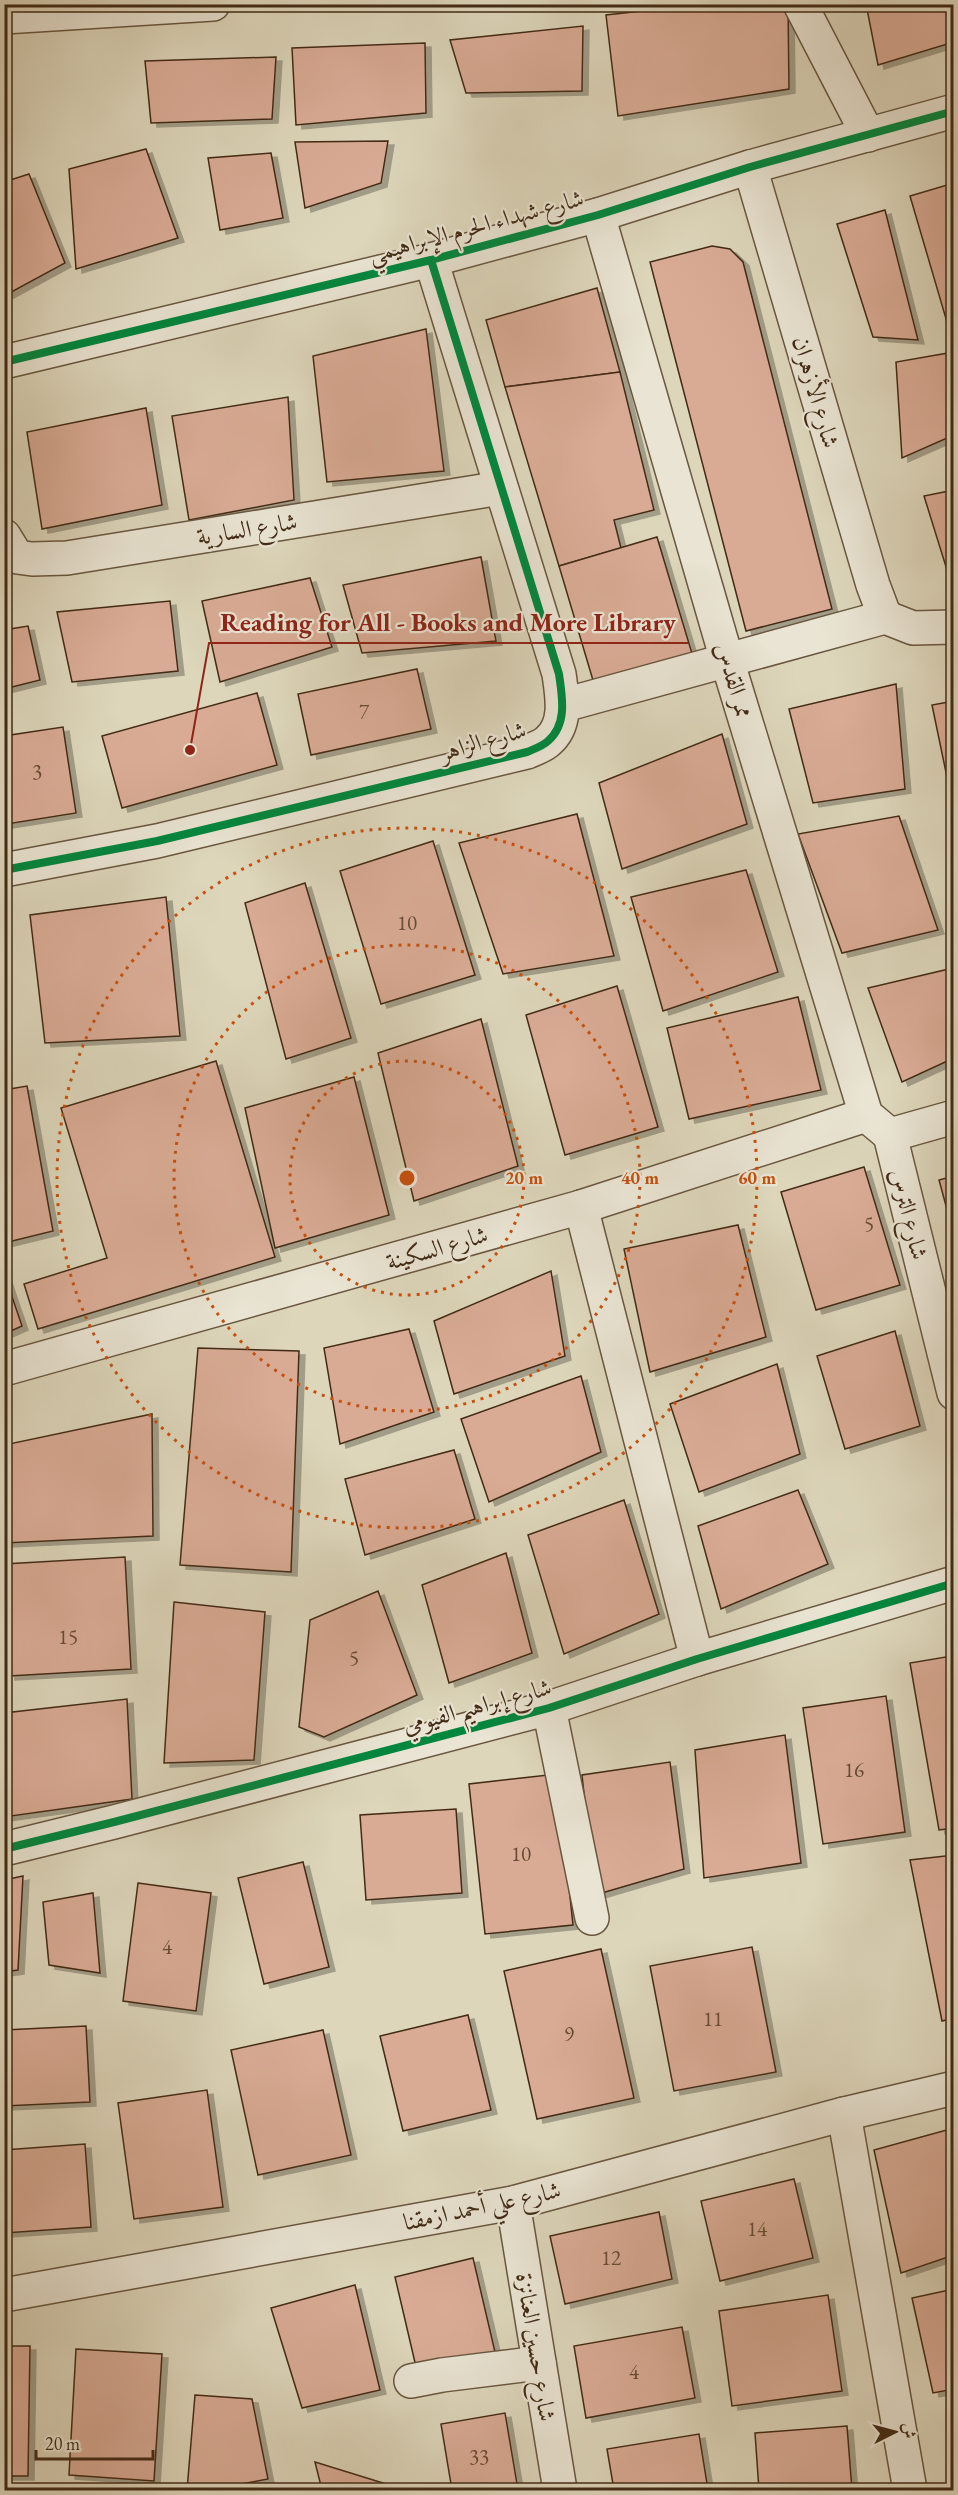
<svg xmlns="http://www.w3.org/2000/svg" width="958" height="2495" viewBox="0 0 958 2495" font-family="'EB Garamond',Amiri,serif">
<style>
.building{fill:#d9ab95;stroke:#432b16;stroke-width:1.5;filter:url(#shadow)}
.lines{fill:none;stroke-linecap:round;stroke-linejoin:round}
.minor-casing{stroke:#6a563f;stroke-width:36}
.minor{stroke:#e9e4d3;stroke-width:33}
.cycleway-casing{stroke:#e9e4d3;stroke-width:11}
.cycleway{stroke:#00873e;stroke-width:8}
.ring{fill:none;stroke:#c7500e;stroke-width:3;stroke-dasharray:3 6}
.labels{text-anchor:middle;stroke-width:4.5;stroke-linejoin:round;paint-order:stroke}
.number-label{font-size:21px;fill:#684b36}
.street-label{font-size:24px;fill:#432b16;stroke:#e9e4d3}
.centre{fill:#c7500e;stroke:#e9e4d3;stroke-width:3}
.ring-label{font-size:18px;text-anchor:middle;font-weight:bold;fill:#c7500e;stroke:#e9e4d3;stroke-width:4.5;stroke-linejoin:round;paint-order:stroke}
.leader{fill:none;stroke:#8f2418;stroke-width:2}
.callout-dot{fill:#8f2418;stroke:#e9e4d3;stroke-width:2}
.callout-label{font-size:26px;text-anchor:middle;font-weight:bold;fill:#8f2418;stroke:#e9e4d3;stroke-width:4.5;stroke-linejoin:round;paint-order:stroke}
</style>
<defs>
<filter id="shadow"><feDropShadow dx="6" dy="4" stdDeviation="0" flood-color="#0004"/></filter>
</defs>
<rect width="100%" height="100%" fill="#ddd6bb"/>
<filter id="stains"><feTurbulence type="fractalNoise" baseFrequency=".00333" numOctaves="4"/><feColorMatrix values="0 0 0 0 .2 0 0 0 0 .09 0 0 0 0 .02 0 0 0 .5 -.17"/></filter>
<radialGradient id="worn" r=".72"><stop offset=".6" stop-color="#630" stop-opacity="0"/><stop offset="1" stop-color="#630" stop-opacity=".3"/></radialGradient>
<!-- building -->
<g class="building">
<polygon points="705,4 788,4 789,89 618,116 606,15"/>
<polygon points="866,4 954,4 954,42 878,65"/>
<polygon points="583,26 582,91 466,93 450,40"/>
<polygon points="425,43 426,113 296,125 292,48"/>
<polygon points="276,57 272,119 151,123 145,61"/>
<polygon points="388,141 381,183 305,208 295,142"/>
<polygon points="146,149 178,238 76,269 69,169"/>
<polygon points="271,153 283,218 220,230 208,158"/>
<polygon points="29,174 65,263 4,296 4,182"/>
<polygon points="954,183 954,328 949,329 910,196"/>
<polygon points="885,210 918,340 873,337 837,224"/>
<polygon points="712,246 730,249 743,262 832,609 746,631 650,262"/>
<polygon points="597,288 620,372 505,387 486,320"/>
<polygon points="426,329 444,471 327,482 313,356"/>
<polygon points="954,352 954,435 902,458 896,362"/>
<polygon points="620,372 654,510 614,520 621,548 559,566 505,387"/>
<polygon points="288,397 294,500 189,520 172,416"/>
<polygon points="146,408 162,505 42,529 27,432"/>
<polygon points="954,490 954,569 947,570 924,496"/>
<polygon points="657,537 693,657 595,687 559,566"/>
<polygon points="481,557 496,641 362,653 343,585"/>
<polygon points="310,578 332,647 220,682 202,601"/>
<polygon points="170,601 178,671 72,682 57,612"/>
<polygon points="28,626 40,680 4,689 4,630"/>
<polygon points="417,669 431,729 311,755 298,694"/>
<polygon points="896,684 905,789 813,803 789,709"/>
<polygon points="257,693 277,765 122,808 102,736"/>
<polygon points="954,701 954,811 932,705"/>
<polygon points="63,727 76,813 7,824 4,808 4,736"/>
<polygon points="722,734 747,824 622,869 599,783"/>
<polygon points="577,814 614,956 503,974 459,843"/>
<polygon points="899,816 938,930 842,953 798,834"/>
<polygon points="433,841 475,975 381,1004 340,871"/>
<polygon points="746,870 778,972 663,1011 631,897"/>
<polygon points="305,883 351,1038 286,1059 245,903"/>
<polygon points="166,897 180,1036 45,1043 30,915"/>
<polygon points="949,969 954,986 954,1058 902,1082 868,988"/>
<polygon points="617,986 658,1127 565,1155 526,1015"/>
<polygon points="798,997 821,1090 689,1119 667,1028"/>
<polygon points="481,1019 518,1166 414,1201 378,1053"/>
<polygon points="216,1061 275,1257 38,1329 24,1284 107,1258 61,1108"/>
<polygon points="354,1077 389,1215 275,1248 245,1108"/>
<polygon points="27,1086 53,1231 4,1243 4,1090"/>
<polygon points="864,1167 900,1285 816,1310 781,1192"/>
<polygon points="954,1176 954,1235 939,1180"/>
<polygon points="738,1225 766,1337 650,1372 624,1249"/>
<polygon points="551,1271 565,1356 454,1394 434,1321"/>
<polygon points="4,1273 22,1326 4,1334"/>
<polygon points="409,1329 434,1412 340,1444 324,1348"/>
<polygon points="895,1331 920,1426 845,1449 817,1356"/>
<polygon points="198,1348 299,1351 291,1572 180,1565"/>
<polygon points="777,1364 800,1454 699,1492 670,1404"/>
<polygon points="581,1376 601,1452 489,1502 461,1419"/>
<polygon points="152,1414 153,1536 4,1543 4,1445"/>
<polygon points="454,1450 475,1519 365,1555 345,1479"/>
<polygon points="798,1490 828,1564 721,1609 698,1526"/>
<polygon points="624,1500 659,1614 564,1654 528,1535"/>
<polygon points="506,1553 532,1653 449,1683 422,1585"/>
<polygon points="125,1557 131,1669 9,1676 4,1564"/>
<polygon points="378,1591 417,1695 324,1737 299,1727 310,1620"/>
<polygon points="174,1602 265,1612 254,1760 164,1763"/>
<polygon points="951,1651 954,1651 954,1828 939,1830 910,1663 952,1656"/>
<polygon points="886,1696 905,1832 823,1844 803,1708"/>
<polygon points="127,1699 132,1799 4,1817 4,1713"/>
<polygon points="785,1735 801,1863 704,1878 695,1750"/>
<polygon points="670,1762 684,1869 595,1895 582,1775"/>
<polygon points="557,1774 573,1925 485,1934 469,1784"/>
<polygon points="456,1809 462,1893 366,1900 360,1815"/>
<polygon points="954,1855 954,2018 942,2021 910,1860"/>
<polygon points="303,1862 329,1967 264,1984 238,1878"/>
<polygon points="23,1876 18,1970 4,1972 4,1880"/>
<polygon points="138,1883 211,1893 196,2011 123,2001"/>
<polygon points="93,1893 100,1973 49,1965 43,1902"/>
<polygon points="752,1947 776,2072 674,2091 650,1966"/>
<polygon points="601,1949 634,2098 537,2119 504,1971"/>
<polygon points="468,2015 491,2110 403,2131 380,2036"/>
<polygon points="86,2026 90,2102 4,2106 4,2030"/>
<polygon points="323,2030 351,2155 258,2175 231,2050"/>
<polygon points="207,2090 223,2207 134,2219 118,2103"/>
<polygon points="954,2128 954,2255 901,2273 874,2150"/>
<polygon points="85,2144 91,2227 4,2233 4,2150"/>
<polygon points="794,2179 813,2258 720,2281 701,2201"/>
<polygon points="659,2212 672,2279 565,2304 550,2236"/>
<polygon points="473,2258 495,2352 417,2371 395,2277"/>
<polygon points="355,2285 380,2390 302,2408 271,2308"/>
<polygon points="954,2289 954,2389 933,2393 912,2298"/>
<polygon points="828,2295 842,2391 732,2406 719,2311"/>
<polygon points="682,2327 695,2398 586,2418 574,2346"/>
<polygon points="4,2346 30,2346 28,2476 4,2476"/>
<polygon points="76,2349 162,2354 154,2481 69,2475"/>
<polygon points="195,2395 252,2399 268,2479 210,2490 187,2490"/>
<polygon points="505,2413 518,2490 452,2490 441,2424"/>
<polygon points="847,2426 852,2490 759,2490 755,2433"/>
<polygon points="699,2434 708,2490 614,2490 607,2449"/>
<polygon points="315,2462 399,2488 401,2490 322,2490"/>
</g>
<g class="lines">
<!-- minor casing -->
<g class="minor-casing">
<g id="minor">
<polyline points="800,4 868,135"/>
<polyline points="4,17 213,4"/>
<polyline points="750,167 873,585 885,617"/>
<polyline points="598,215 727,660 866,1115 890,1135"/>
<polyline points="4,362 431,260 598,215 750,167 954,111"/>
<polyline points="4,536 17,557 32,559 67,558 501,488"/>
<polyline points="564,705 885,617 913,628 954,627"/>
<path d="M4,870l153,-29 370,-89c7,-3 16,-6 21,-11 20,-17 14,-45 11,-67l-128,-414"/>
<polyline points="890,1135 954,1393"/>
<polyline points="890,1135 954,1117"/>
<polyline points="581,1207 697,1659"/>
<polyline points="4,1369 581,1207 866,1115"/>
<polyline points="549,1708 592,1918"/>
<polyline points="4,1849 114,1822 549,1708 697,1659 954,1583"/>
<polyline points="844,2114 910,2490"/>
<polyline points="513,2203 560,2490"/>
<polyline points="4,2295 513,2203 844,2114 954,2088"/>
<polyline points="411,2381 442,2375 539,2363"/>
</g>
</g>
<!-- minor -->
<use href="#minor" class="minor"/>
<!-- cycleway casing -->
<g class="cycleway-casing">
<g id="cycleway">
<polyline points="4,362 431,260 598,215 750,167 954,111"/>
<path d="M4,870l153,-29 370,-89c7,-3 16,-6 21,-11 20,-17 14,-45 11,-67l-128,-414"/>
<polyline points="4,1849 114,1822 549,1708 697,1659 954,1583"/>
</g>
</g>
<!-- cycleway -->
<use href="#cycleway" class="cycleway"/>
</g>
<!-- distance rings -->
<g class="ring">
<circle cx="407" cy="1178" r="117"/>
<circle cx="407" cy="1178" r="233"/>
<circle cx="407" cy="1178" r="350"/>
</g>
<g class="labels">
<!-- number labels -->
<g class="number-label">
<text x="364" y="719">7</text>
<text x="37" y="779">3</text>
<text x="407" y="930">10</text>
<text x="869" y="1231">5</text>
<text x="68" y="1644">15</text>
<text x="354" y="1665">5</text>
<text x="854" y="1777">16</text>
<text x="521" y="1861">10</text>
<text x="167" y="1954">4</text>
<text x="713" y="2026">11</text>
<text x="569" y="2041">9</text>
<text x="757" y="2236">14</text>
<text x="611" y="2265">12</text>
<text x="634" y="2379">4</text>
<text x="479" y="2464">33</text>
</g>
<!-- street labels -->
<g class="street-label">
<text transform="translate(476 226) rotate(-15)" y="8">شارع شهداء الحرم الإبراهيمي</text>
<text transform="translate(816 392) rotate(74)" y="8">شارع الأزهران</text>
<text transform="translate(247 529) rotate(-9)" y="8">شارع السارية</text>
<text transform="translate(734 680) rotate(73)" y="8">ممر القدس</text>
<text transform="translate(483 741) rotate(-16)" y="8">شارع الزاهر</text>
<text transform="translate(909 1214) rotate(76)" y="8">شارع الترس</text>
<text transform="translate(437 1248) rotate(-16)" y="8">شارع السكينة</text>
<text transform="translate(477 1706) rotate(-15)" y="8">شارع إبراهيم الفيومي</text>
<text transform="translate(482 2206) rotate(-12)" y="8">شارع علي أحمد ازمقنا</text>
<text transform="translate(536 2347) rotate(81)" y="8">شارع حسين العنانزة</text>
</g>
</g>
<circle cx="407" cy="1178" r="9" class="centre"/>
<g class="ring-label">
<text x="524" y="1184">20 m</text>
<text x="640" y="1184">40 m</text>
<text x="757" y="1184">60 m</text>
</g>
<!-- callouts -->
<path class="leader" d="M190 750L209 643H688"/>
<circle class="callout-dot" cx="190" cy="750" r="6"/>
<g class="callout-label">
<text x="448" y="631">Reading for All - Books and More Library</text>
</g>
<!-- margin -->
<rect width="958" height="2495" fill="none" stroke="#ddd6bb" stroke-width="24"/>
<rect x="6" y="6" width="946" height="2483" fill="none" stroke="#432b16" stroke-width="3"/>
<rect x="12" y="12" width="934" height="2471" fill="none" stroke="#432b16" stroke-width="1.5"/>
<!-- north arrow -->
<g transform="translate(895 2432) rotate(84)" stroke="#e9e4d3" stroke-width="4.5" paint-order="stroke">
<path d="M0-4.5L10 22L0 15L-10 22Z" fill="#432b16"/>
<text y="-9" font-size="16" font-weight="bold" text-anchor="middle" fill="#432b16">ش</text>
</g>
<!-- scale -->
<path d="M36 2450v9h117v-9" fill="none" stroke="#432b16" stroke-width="3"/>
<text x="45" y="2450" font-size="18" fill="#432b16" stroke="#e9e4d3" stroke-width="4.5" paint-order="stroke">20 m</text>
<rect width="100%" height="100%" filter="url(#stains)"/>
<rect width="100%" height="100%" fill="url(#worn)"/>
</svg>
